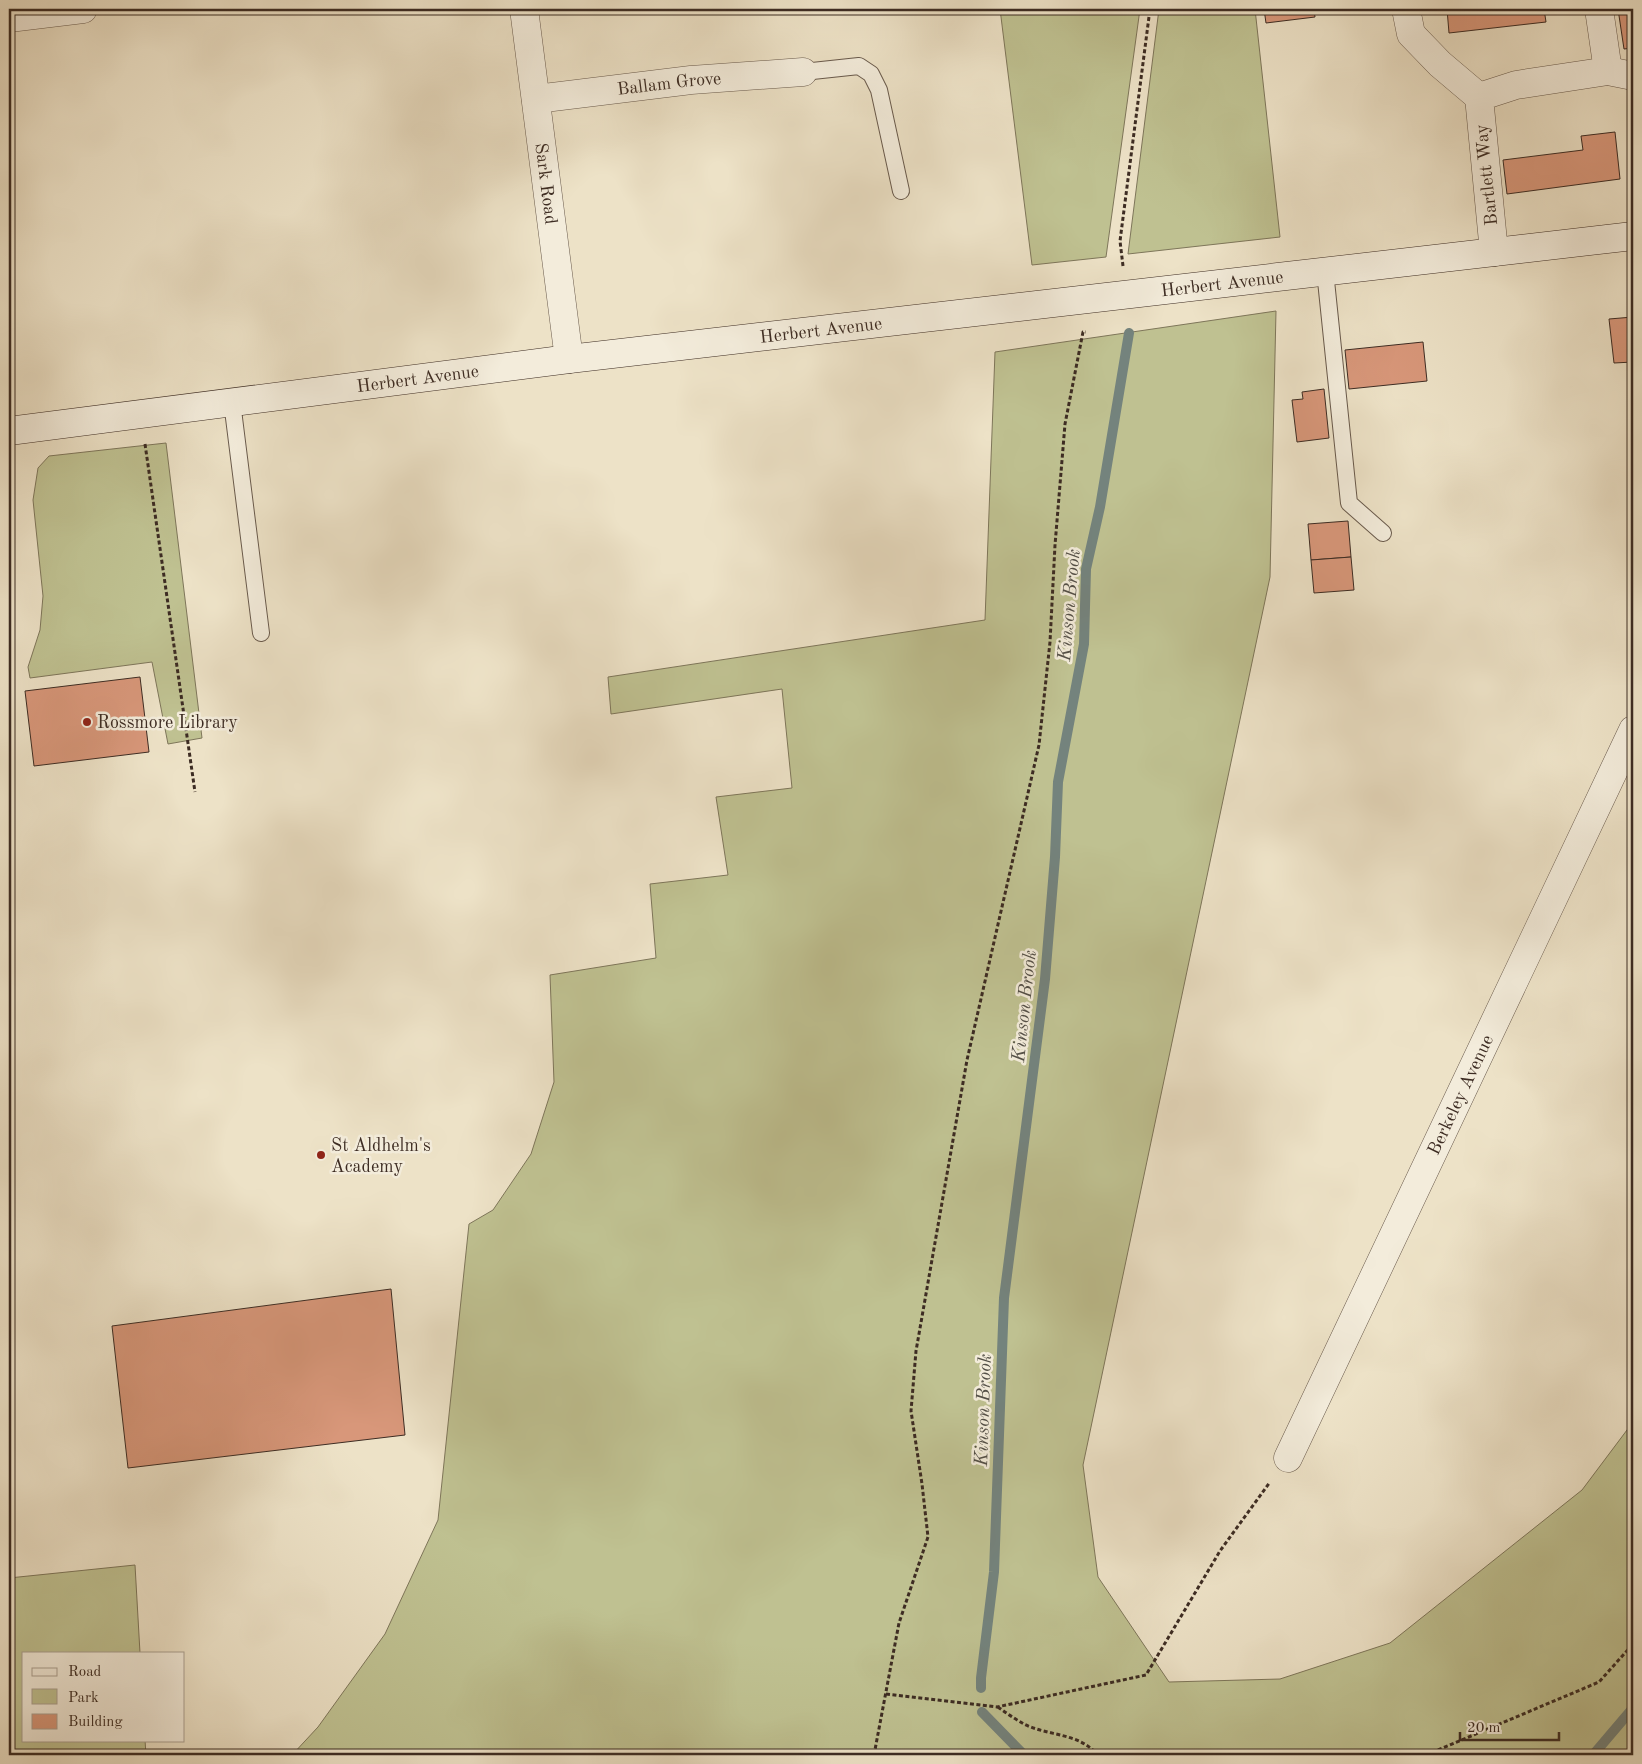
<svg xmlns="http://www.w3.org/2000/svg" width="1642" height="1764" viewBox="0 0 1642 1764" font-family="'Old Standard TT',serif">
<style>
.green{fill:#bfc191;stroke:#7e765a}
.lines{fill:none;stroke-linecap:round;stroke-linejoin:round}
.stream{stroke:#74837d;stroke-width:10}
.building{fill:#d8977a;stroke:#3d2c23}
.lane-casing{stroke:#695a4c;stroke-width:18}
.street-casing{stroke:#695a4c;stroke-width:29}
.secondary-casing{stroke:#3d2c23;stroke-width:29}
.path{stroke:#3d2c23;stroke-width:3;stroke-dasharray:4 2.5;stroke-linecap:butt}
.lane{stroke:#f3ecdb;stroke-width:16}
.street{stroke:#f3ecdb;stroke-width:28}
.secondary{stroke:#f3ecdb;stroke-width:28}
.poi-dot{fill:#8f2418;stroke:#f3ecdb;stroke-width:2}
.labels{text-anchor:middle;stroke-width:5;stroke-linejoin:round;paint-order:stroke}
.street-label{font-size:18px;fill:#3d2c23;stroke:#f3ecdb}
.poi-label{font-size:18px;fill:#3d2c23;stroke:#f3ecdb;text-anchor:start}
.water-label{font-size:19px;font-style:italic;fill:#545048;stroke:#f3ecdb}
</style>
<rect width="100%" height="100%" fill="#ede2c7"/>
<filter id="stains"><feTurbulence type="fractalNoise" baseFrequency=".004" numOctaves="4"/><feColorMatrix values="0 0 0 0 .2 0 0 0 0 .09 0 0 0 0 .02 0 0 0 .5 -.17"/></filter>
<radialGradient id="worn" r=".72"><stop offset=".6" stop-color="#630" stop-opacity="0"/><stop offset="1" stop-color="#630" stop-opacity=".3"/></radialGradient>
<!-- green -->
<g class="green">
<polygon points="1000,9 1140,9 1106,257 1032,265"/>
<polygon points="1159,9 1255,9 1280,237 1128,254"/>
<polygon points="1276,311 1270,577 1083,1465 1098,1577 1169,1682 1280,1679 1390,1643 1582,1490 1633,1422 1633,1755 292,1755 318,1727 385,1634 438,1520 469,1224 493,1210 531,1154 554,1082 550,975 656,958 650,884 728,875 716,797 792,788 782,689 611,714 608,677 985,620 995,352"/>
<polygon points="166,443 202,738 168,744 152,662 30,678 28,667 40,630 43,596 33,500 38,468 49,456"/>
<polygon points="135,1565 140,1653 24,1653 24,1740 145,1740 146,1755 9,1755 9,1578"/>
</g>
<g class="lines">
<!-- stream -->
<g class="stream">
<polyline points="981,1688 981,1678 994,1572 1004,1298 1045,979 1055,857 1058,782 1084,644 1086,569 1100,507 1129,333"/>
<polyline points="982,1712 1024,1755"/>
<polyline points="1593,1755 1633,1708"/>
</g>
</g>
<!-- building -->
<g class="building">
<polygon points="1264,9 1314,9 1315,17 1266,23"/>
<polygon points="1447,9 1544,9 1546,22 1449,33"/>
<polygon points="1618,9 1633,9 1633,48 1624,49"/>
<polygon points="1615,132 1620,179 1507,194 1503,160 1583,150 1581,136"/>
<polygon points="1633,317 1633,362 1614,363 1609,319"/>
<polygon points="1423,342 1427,381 1349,389 1345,350"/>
<polygon points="1324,389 1329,438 1297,442 1292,400 1303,399 1302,392"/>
<polygon points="1348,521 1351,557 1311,560 1308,524"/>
<polygon points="1351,557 1354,590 1314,593 1311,560"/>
<polygon points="140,677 149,752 34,766 25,691"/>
<polygon points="391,1289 405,1435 128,1468 112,1326"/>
</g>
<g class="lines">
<!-- lane casing -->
<g class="lane-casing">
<g id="lane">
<polyline points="803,72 859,66 871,74 879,90 901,191"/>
<polyline points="1325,271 1349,503 1383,533"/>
<polyline points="232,402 261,633"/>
</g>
</g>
<!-- street casing -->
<g class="street-casing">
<g id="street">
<path id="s1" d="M524,9l45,350"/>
<polyline points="1406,9 1411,34 1440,64 1479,97"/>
<polyline points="1599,9 1608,71"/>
<polyline points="9,18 83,9"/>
<path id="s2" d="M536,99l155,-19 112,-8"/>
<polyline points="1494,252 1479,97 1516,85 1608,71 1633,76"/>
<path id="s3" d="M1288,1458l345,-728"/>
</g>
</g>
<!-- secondary casing -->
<g class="secondary-casing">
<g id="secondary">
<path id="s4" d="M9,431l560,-72 1064,-123"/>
</g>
</g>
<!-- path -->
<g class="path">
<polyline points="1123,266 1120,241 1150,9"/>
<polyline points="145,444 195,792"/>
<polyline points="886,1694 997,1707 1146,1675 1220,1551 1270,1482"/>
<path d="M998,1707c8,6 17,12 26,17 23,12 57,9 73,31"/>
<polyline points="874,1755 899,1623 928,1537 922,1484 911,1411 916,1351 967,1060 1039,745 1050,642 1055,545 1065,424 1083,332 1086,332"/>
<polyline points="1426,1755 1599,1682 1633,1644"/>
</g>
<!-- lane -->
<use href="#lane" class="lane"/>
<!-- street -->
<use href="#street" class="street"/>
<!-- secondary -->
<use href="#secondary" class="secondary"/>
</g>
<!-- markers -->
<g class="poi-dot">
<circle cx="87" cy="722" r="5"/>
<circle cx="321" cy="1155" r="5"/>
</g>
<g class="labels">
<!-- street labels -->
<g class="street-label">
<text dy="6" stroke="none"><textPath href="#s2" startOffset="134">Ballam Grove</textPath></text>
<text transform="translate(1486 175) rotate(-96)" y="6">Bartlett Way</text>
<text dy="6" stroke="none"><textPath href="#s1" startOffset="176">Sark Road</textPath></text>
<text dy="6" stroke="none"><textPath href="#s4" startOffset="1222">Herbert Avenue</textPath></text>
<text dy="6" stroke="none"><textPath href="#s4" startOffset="818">Herbert Avenue</textPath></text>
<text dy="6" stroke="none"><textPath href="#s4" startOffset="412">Herbert Avenue</textPath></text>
<text dy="6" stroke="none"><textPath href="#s3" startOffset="402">Berkeley Avenue</textPath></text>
</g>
<!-- poi labels -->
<g class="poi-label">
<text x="97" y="728">Rossmore Library</text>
<text x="331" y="1151">St Aldhelm's<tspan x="331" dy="21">Academy</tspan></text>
</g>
<!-- water labels -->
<g class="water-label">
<text transform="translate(1068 605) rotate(-85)" y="7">Kinson Brook</text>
<text transform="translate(1023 1006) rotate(-84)" y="7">Kinson Brook</text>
<text transform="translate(982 1410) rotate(-88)" y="7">Kinson Brook</text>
</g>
</g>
<!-- margin -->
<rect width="1642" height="1764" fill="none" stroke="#ede2c7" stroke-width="30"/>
<rect x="10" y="10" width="1622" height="1744" fill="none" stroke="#3d2c23" stroke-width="2.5"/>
<rect x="15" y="15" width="1612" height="1734" fill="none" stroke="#3d2c23"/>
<!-- legend -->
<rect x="22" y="1652" width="162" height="90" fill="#f3ecdb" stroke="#aa9f91"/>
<rect x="32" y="1668" width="25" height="8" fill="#f3ecdb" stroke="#aa9f91"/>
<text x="68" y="1676" font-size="15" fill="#3d2c23">Road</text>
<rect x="32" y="1689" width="25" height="15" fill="#bfc191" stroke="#aa9f91"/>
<text x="68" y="1702" font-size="15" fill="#3d2c23">Park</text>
<rect x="32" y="1714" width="25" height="15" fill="#d8977a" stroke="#aa9f91"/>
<text x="68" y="1726" font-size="15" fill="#3d2c23">Building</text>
<!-- scale -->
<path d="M1460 1732v8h99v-8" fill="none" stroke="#3d2c23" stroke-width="2.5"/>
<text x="1467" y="1732" font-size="15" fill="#3d2c23" stroke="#f3ecdb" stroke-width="4" paint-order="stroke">20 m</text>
<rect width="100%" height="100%" filter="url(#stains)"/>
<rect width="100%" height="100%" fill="url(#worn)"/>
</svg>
